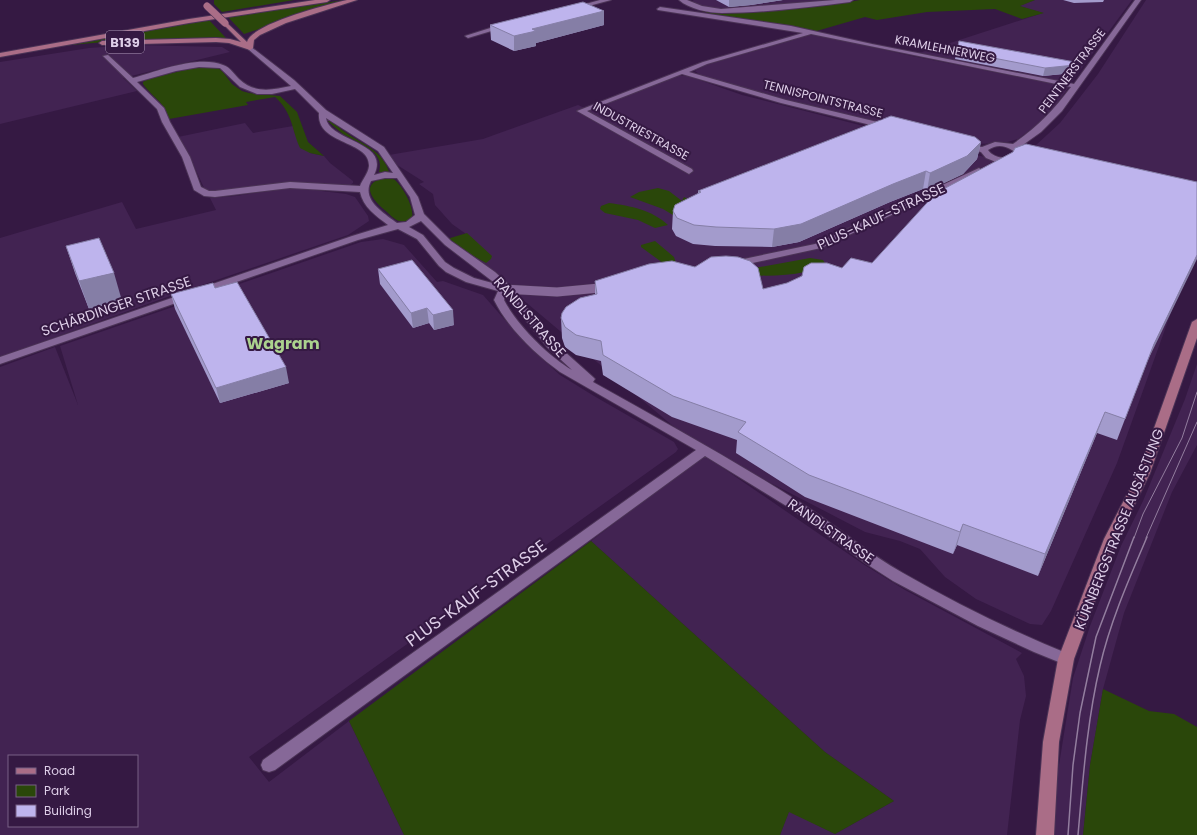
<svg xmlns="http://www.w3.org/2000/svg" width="1197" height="835" viewBox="0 0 1197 835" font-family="Poppins,sans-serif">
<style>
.built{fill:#422352;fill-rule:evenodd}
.green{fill:#2a470a}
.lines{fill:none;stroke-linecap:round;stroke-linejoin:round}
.minor-casing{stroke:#4b3356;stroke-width:2}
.major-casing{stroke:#4b3356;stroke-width:2}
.minor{fill:#866898;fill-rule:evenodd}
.major{fill:#aa6d87;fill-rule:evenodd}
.tram-far1{stroke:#937e9f;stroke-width:1}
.tram{stroke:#937e9f;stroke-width:1.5}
.minor-bridge-casing{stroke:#4b3356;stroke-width:10;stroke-linecap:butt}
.major-bridge-casing{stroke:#4b3356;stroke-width:8;stroke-linecap:butt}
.minor-bridge{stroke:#866898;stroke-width:9}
.major-bridge{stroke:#aa6d87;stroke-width:7}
.wall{fill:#a39bcc}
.shaded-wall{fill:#857ea6}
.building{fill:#beb4ed;stroke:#857ea6}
.labels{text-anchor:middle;stroke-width:4;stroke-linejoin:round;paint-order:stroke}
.far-street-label{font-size:12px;fill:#decee8;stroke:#351943}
.shield{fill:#351943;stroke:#ab98b6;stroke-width:1}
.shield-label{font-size:13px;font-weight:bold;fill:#decee8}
.street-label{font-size:14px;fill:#decee8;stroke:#351943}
.quarter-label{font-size:16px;font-weight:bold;fill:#abd28e;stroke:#351943}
.near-street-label{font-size:17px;fill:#decee8;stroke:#351943}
</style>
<rect width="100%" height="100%" fill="#351943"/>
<!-- built -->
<g class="built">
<polygon points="692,0 840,0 722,9 698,6 691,2 694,1"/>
<polygon points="1035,0 1132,0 1070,84 916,54 1043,13 1019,6"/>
<polygon points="1146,0 1197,0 1197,190 1035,146 1060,123 1098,74"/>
<polygon points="809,35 822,36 912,56 1069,87 1055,106 1037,125 1018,139 1004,143 975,144 964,143 776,98 700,75 695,71 706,65"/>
<polygon points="133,45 222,47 230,52 123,78 137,91 0,124 0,62 89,48"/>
<polygon points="674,76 688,76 742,95 1008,163 1182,282 1117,463 1051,611 1042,625 1030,624 976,599 945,577 920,549 900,541 865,532 692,442 452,240 469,236 452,224 435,205 433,194 419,184 424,182 383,156 483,139 578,105 589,110"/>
<polygon points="245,123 253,133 293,126 295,134 310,153 324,156 330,163 353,181 353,183 350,185 342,185 291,182 210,192 205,190 188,153 178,137"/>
<polygon points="287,188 315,188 314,190 346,194 355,197 368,216 369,221 348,235 170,296 0,357 0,238 122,202 136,229 216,210 210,198 236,196"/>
<path d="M383,239l21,6 33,37 6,-1 40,14 44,50 33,30 34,21 80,46 4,7 -2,3 -427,305 20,25 80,-61 55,114h-404v-468l55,-20 23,58 -18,-59 301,-104zM9,756h128v70h-128z"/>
<polygon points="1197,364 1197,445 1172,492 1124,613 1103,689 1090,765 1083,835 1051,835 1054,796 1073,678 1090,626 1121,546 1143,501 1185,399"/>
<polygon points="704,455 863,564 905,590 1022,653 1016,659 1024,676 1026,696 1020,720 1007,835 780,835 789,811 835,834 894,801 825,752 591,541"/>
</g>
<!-- green -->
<g class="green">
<polygon points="214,0 294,0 222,12 214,4"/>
<polygon points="344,0 348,0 244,34 228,17"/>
<path d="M860,0h175l-15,6 24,7 -22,6 -27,-10 -68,3 -50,8 -12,-3 -52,15 -145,-22 -1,-2c11,0 26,5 38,6l3,-1 -16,-5 -4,-3c29,11 59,7 89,5 28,-2 56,-5 83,-10z"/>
<path d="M209,20l17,18c-55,1 -110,2 -165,8z"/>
<path d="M211,67l7,1 5,4 9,12 10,7 7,2 31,3 17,16 11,30 16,14 -14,-3 -10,-5c-9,-20 -7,-35 -25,-51l-29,5 2,3 -79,14c-7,-20 -15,-20 -26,-35v-2l5,-3 45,-11z"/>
<path d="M326,116c7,6 14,13 22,18 16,11 35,17 41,38h-10c7,-21 -22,-29 -36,-38 -7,-5 -13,-11 -19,-17z"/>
<path d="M385,178c4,0 7,0 10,2 8,7 20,28 17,39 -4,2 -8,3 -13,2 -4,-1 -9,-6 -12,-9 -14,-11 -29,-29 -2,-34z"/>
<polygon points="658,188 669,191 682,201 684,197 703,207 673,215 663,209 630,197 639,192"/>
<path d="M609,203c22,3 43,7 59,22l-13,3 -17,-8 -33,-7 -5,-4 1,-3z"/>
<polygon points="467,233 492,256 491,259 486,263 461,249 447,239"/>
<polygon points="655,241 674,257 676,263 667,266 641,247 641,245"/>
<path d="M810,258l13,2 3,5c-7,2 -14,5 -21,7 -27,6 -57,3 -84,2z"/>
<polygon points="591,541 825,752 894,801 835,834 789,812 780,835 404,835 349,721"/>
<polygon points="1103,689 1149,711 1174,714 1197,727 1197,835 1083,835 1090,765"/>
</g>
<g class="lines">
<!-- minor casing -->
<g class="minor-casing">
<g id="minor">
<polygon points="600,0 611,0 574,10 571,8"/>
<path d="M679,0h8l15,6 19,3 114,-9h18l-3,2c-41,5 -86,11 -128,11 -13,0 -33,-4 -43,-13z"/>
<path d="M1135,0h6l-79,111 -21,21 -21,15 12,7 1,2 -1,2c-14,2 -25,-21 -44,-8 7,10 19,7 29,9l1,2 -4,3 -18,-2 -10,-4 -5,-6 -21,-5 -1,-2 4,-2 19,4 13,-5 18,2c24,-17 40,-33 58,-57l-260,-53 -104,30 -18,8 97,28 104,25v4h-3l-106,-26 -99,-29 -95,37 105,58 1,2 -4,3 -112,-63 126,-49 100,-29 -145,-23 -1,-1 3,-2 131,19 81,18 202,40z"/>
<polygon points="506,23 508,24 508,26 468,38 465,36"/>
<path d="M250,46l44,34 32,30 58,37 34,50 6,17 27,27 44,31 13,12 47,59 38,34 2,2 -2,3c70,39 140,78 208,121 35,22 66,50 102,70 54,31 111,59 168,82l3,4 -3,4 -5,2 -32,-13 -56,-26 -85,-45 -28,-18 -72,-53 -88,-54 -430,314 -6,2 -6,-2 -2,-5 2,-5 433,-310 -136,-78c-25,-18 -52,-44 -66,-72l4,-9 -32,-9 -20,-10 -7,-6 -22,-27 -19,-10 -40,11 -358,124v-7l352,-121 36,-11c-12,-9 -25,-18 -28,-33l-70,-4 -75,9 -11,-1 -10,-6 -12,-33 -20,-35 -5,-13 -54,-53 5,-1 25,23c25,-7 65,-23 90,-13 7,2 11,9 16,14 16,15 33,11 52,7l-43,-37 -1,-1zM199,67l21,1 20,19 17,7h15l23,-5 24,24c-3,32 51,27 50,53 -1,8 -7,14 -9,20l-70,-4 -75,9h-6l-8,-4 -11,-30 -20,-35 -6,-14 -27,-26 39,-11zM326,118l52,33 15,22 -8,-1 -11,3c17,-34 -45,-33 -48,-57zM385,178h12l13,19 5,18 -9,7 -9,1c-13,-10 -36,-23 -26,-42zM421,221l24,24 51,39 -22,-6 -20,-10 -9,-6 -22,-27 -14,-8zM506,295l41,52 25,23c-24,-14 -55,-45 -68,-70z"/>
<polygon points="979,168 983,171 982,173 821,248 734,267 729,264 734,261 815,244"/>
</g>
</g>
<!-- major casing -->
<g class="major-casing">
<g id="major">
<polygon points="315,0 330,0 327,2 189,23 0,57 0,53 189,19"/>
<path d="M347,0h10l-71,23 -26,12 -6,5 -1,8 -3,2 -21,-7 -13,-1 -114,3 -3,-2 3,-2 114,-3 14,1 11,3 -18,-18v-2l2,-1 22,21c4,-18 82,-38 100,-42z"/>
<polygon points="1197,319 1197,338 1150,473 1118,539 1074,659 1059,742 1054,835 1036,835 1043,742 1058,659 1104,539 1138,473 1192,322"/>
</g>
</g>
<!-- minor -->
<use href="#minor" class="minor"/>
<!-- major -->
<use href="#major" class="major"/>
<!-- tram-far1 -->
<g class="tram-far1">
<polyline points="1134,538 1143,514 1182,438 1197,392"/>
<polyline points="1146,538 1197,422"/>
</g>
<!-- tram -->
<g class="tram">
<polyline points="1068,835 1073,765 1080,713 1096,637 1134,537"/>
<path d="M1078,835c5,-56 9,-114 22,-169 10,-44 29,-87 47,-129"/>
</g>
<!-- minor-bridge casing -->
<g class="minor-bridge-casing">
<polyline id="minor-bridge" points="504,289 557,292 610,287"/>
</g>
<!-- major-bridge casing -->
<g class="major-bridge-casing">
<polyline id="major-bridge" points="207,6 225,23"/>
</g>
<!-- minor-bridge -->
<use href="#minor-bridge" class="minor-bridge"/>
<!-- major-bridge -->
<use href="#major-bridge" class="major-bridge"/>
</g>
<!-- wall -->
<g class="wall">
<polygon points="716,0 783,0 751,5 729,7"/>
<polygon points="1063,0 1104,0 1103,2 1074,3"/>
<polygon points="604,11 604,25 536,43 536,46 514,51 491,40 490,25"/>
<polygon points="959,41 1075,65 1073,73 1043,76 955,59"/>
<polygon points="981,142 977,159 963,174 927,191 923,189 890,202 799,242 772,247 715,246 693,244 676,236 672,229 673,211 698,194 698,191"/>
<polygon points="66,246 122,301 89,309 75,273"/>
<polygon points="842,268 1146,364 1117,440 1097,433 1038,576 957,545 953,554 805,497 736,453 737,440 672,417 603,375 601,361 576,355 565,347 562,338 561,318 595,295 595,281 763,289 787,283"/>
<polygon points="378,269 454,325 434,330 429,323 413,328 380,284"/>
<polygon points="215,288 289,383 220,403 175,309 171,294"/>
</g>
<!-- shaded-wall -->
<g class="shaded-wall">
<polygon points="729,0 783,0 751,5 729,7"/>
<polygon points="604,11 604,25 536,43 536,46 514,51 514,36 532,29"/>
<polygon points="1075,65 1073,73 1043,76 1045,68"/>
<polygon points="981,142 977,159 963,174 927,191 930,173"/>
<polygon points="926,171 923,189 890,202 799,242 772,247 774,229"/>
<polygon points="1197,255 1197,259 1146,364 1117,440 1154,344"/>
<polygon points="114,273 122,301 89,309 79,281"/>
<polygon points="427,308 429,323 413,328 411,313"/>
<polygon points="453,310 454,325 434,330 433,315"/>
<polygon points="286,367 289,383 220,403 216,388"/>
<polygon points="1105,412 1097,433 1038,576 1045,554"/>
<polygon points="963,524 957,545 953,554 960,532"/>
</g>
<!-- building -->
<g class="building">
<polygon points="583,2 604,11 532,29 536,31 514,36 490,25"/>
<polygon points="959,41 1075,62 1075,65 1045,68 957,51"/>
<polygon points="891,116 975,137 981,142 967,156 930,173 926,171 893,184 801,224 774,229 716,227 694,225 677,218 673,211 675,205 701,192 698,191"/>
<polygon points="1026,144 1197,182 1197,255 1154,344 1125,419 1105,412 1045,554 963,524 960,532 809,475 738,432 746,422 673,396 603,355 601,341 576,335 565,327 561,318 562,313 566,307 580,298 597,294 595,281 649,264 672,261 695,267 711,257 726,256 738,257 750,261 758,268 763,289 787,283 802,276 804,267 811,263 827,263 842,268 851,258 872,263 936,193 1013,152 1015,148"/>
<polygon points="99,238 114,273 79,281 66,246"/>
<polygon points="412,260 453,310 433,315 427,308 411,313 378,269"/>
<polygon points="237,282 286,367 216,388 171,294 213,283 215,288"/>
</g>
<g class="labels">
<!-- far-street labels -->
<g class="far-street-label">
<text transform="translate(945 49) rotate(11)" y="4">KRAMLEHNERWEG</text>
<text transform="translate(1072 71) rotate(-53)" y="4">PEINTNERSTRASSE</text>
<text transform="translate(823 99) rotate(14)" y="4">TENNISPOINTSTRASSE</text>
<text transform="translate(641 131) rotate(29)" y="4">INDUSTRIESTRASSE</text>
</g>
<!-- shield labels -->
<rect class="shield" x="106" y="31" width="38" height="22" rx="3"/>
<g class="shield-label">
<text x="125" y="47">B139</text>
</g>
<!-- street labels -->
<g class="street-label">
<text transform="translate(881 216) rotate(-25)" y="5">PLUS-KAUF-STRASSE</text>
<text transform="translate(116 306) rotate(-19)" y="5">SCHÄRDINGER STRASSE</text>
<text transform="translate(530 317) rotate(49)" y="5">RANDLSTRASSE</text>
<text transform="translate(1119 529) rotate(-68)" y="5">KÜRNBERGSTRASSE AUSÄSTUNG</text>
<text transform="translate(831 531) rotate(35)" y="5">RANDLSTRASSE</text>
</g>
<!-- quarter labels -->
<g class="quarter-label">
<text x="283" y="349">Wagram</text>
</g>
<!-- near-street labels -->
<g class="near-street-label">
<text transform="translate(476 593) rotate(-36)" y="6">PLUS-KAUF-STRASSE</text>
</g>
</g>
<!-- legend -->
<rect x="8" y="755" width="130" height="72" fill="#351943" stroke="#796185"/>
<rect x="16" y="768" width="20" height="6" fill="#aa6d87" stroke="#796185"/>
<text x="44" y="775" font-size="12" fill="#decee8">Road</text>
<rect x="16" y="785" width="20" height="12" fill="#2a470a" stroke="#796185"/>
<text x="44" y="795" font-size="12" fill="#decee8">Park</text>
<rect x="16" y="805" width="20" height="12" fill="#beb4ed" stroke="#796185"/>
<text x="44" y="815" font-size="12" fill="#decee8">Building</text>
</svg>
